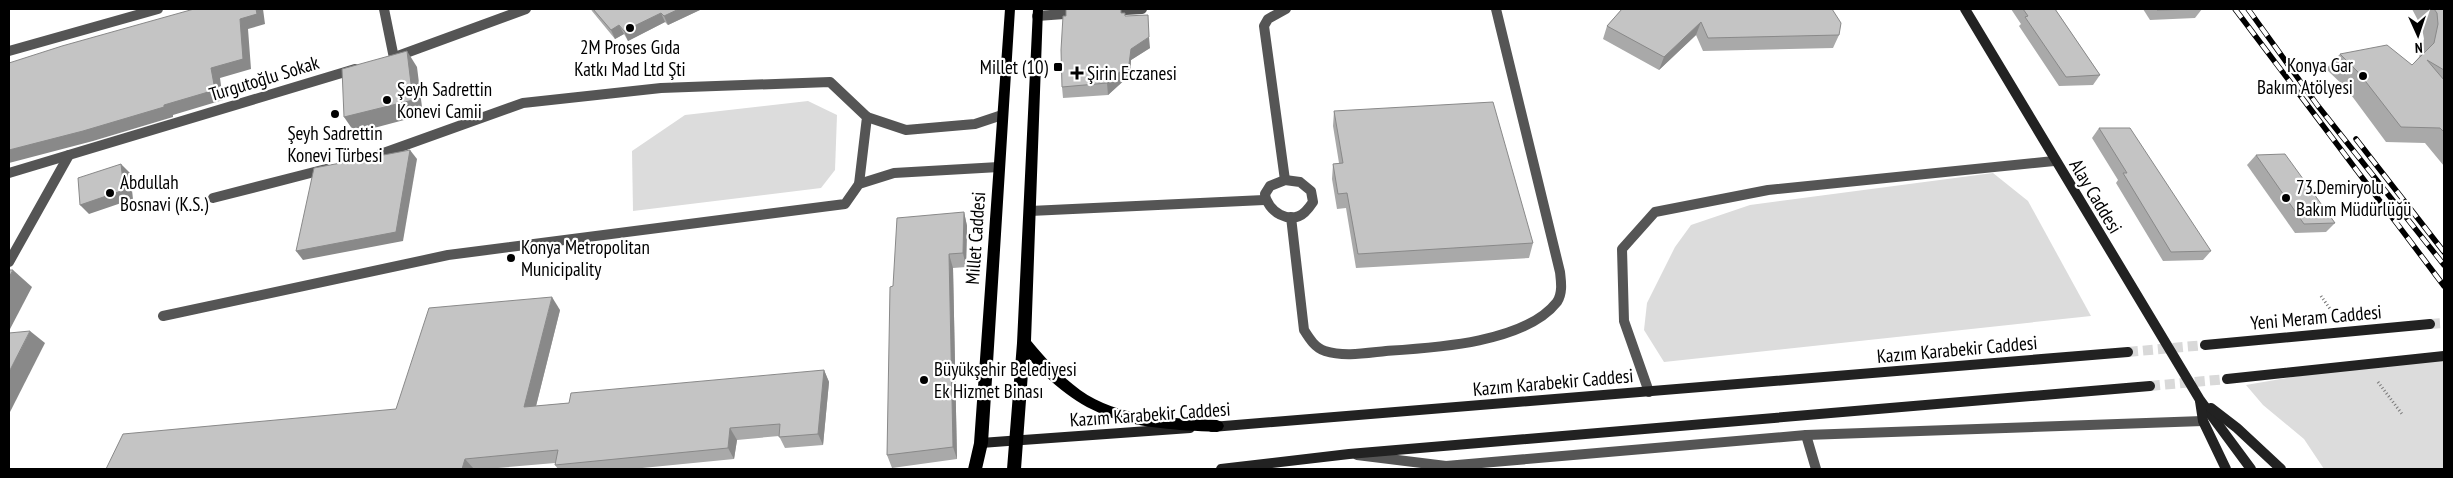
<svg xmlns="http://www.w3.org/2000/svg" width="2453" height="478" viewBox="0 0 2453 478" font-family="'PT Sans Narrow',sans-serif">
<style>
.green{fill:#dcdcdc}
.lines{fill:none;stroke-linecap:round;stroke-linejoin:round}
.secondary-tunnel{stroke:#d9d9d9;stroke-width:10;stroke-dasharray:10 5;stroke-linecap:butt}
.path{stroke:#777;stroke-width:3;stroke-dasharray:1 2.5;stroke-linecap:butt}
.service{stroke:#555;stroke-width:10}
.minor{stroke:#555;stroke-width:10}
.tertiary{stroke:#555;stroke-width:10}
.secondary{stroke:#222;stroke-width:10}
.primary{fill:#000;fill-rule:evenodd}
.rail-casing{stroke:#000;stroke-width:5.5}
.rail{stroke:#fff;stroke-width:4;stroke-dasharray:11;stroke-linecap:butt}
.wall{fill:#a9a9a9}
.shaded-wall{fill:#898989}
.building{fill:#c4c4c4;stroke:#898989}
.poi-dot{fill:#000;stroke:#fff;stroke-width:2}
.labels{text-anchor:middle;stroke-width:4.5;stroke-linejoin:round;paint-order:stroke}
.poi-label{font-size:19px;fill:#000;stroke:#fff;text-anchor:start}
.street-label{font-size:19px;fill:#000;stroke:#fff}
</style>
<rect width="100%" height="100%" fill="#fff"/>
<!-- green -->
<g class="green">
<polygon points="808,101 837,115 835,170 821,188 633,211 632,151 685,115"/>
<polygon points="1993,173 2028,201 2091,316 1664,362 1644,330 1647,303 1675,247 1691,225 1750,205"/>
<polygon points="2444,351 2444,469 2324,469 2304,439 2263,405 2246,385"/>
</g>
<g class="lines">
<!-- secondary-tunnel -->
<g class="secondary-tunnel">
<polyline points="2430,324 2444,323"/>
<polyline points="2128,352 2205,345"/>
<polyline points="2150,386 2227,379"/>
</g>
<!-- path -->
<g class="path">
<polyline points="2321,296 2335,316"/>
<polyline points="2378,382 2402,414"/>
</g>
<!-- service -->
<g class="service">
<polyline points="1285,180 1264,26 1268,19 1286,9"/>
<path d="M1285,180l15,2 11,9 2,11c-2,3 -5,7 -8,10 -15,14 -38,-1 -40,-18l5,-8z"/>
<polyline points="1030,211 1264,200"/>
<path d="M1291,217l13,113c5,8 11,18 21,21 19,6 41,2 61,0 48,-3 139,-8 171,-49 6,-9 4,-21 3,-30l-64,-263"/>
</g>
<!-- minor -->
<g class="minor">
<polyline points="384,9 394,58"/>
<polyline points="1108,11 1142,9"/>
<polyline points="1037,16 1078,13"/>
<polyline points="9,51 158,9"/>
<polyline points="395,57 526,9"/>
<polyline points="867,117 906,130 975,124 1002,115"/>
<polyline points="364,160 523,103 661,88 830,82 867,117 859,184"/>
<polyline points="9,173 355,69"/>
<polyline points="213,198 326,169"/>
<polyline points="9,262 69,155"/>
<polyline points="163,316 448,255 845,204 859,184 894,173 999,167"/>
<polyline points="1649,392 1624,321 1622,249 1655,212 1768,190 2054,161"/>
<polyline points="1806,435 1816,469"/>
</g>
<!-- tertiary -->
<polyline class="tertiary" points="1357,455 1446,466 1806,435 2203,421"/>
<!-- secondary -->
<g class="secondary">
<polyline points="1965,9 2200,400 2251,469"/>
<polyline points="2205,345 2430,324"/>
<polyline points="2227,379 2444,356"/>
<polyline points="2200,401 2203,421 2226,469"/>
<polyline points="2211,408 2237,428 2281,469"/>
<polyline points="1212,427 2128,352"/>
<polyline points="981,443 1190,428"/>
<polyline points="1221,469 1349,454 2150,386"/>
</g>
<!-- primary -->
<g class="primary">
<polygon points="1005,9 1015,9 988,443 982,469 968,469 974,443"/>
<path d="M1033,9h10l-12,332c15,18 30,35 49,49 39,28 91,28 137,30l5,2 2,4 -2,4 -5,2c-84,-4 -129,-8 -188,-73l-8,110h-14l10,-126z"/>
</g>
<!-- rail casing -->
<g class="rail-casing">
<g id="rail">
<polyline points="2235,9 2444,286"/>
<polyline points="2248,9 2318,106 2444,265"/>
<polyline points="2356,139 2444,252"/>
</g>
</g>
<!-- rail -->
<use href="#rail" class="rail"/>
</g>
<!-- wall -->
<g class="wall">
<polygon points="591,9 702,9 668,25 665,22 628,41 624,34 615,39 592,11"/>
<polygon points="1622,9 1839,35 1833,48 1703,51 1696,35 1659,70 1603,39 1607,26"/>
<polygon points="2011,9 2055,9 2100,75 2093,85 2059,86 2019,26 2021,24"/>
<polygon points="2143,9 2202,9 2195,18 2150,20"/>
<polygon points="2412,9 2444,9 2444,166 2425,143 2386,142 2346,88 2326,69 2340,54 2412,65 2419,57 2424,39 2422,28"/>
<polygon points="1122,13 1125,16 1150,48 1131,60 1130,75 1108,95 1063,98 1062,87"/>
<polygon points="1334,111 1533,243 1529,258 1356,268 1346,208 1337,209 1332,179 1333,164 1339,163 1333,126"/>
<polygon points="2099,128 2211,251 2203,260 2163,261 2116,183 2118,180 2092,138"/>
<polygon points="2256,155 2335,223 2326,232 2295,233 2247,165"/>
<polygon points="964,212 967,226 966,267 953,268 957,459 892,468 887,455 893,286"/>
<polygon points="560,310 536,406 569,403 824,370 829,382 823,445 785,448 779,436 737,440 734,459 632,469 558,469 555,465 555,463 486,469 106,469 396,409"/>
</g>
<!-- shaded-wall -->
<g class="shaded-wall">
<polygon points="256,9 263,9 265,24 248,29 251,69 220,78 223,100 173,115 173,117 93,141 9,163 9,150 164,105 211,68 240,19"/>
<polygon points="679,9 702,9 668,25 664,16"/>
<polygon points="661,13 665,22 628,41 624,31"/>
<polygon points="1701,22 1696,35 1659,70 1664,57"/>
<polygon points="619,25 624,34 615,39 611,30"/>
<polygon points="1149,37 1150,48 1131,60 1130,75 1108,95 1107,83 1131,49"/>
<polygon points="407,51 417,67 423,115 355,133 344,117"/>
<polygon points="410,150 417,159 403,241 303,260 296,251"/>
<polygon points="121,164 130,173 133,199 89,214 80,205"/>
<polygon points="964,212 967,226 966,267 963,253"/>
<polygon points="949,254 953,268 957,459 953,447"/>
<polygon points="13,270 32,287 9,331 9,277"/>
<polygon points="552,297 560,310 533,418 524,407"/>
<polygon points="30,331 45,343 9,414 9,372"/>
<polygon points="824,370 829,382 823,445 818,434"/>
<polygon points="730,428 737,440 734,459 728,448"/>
<polygon points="465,459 474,469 462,469"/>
</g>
<!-- building -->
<g class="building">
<polygon points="194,9 256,9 257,14 240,19 243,59 211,68 215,90 164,105 164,107 83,131 9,150 9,63 62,46"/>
<polygon points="593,9 679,9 664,16 661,13 624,31 619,25 611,30"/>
<polygon points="1066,9 1121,9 1121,13 1125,13 1125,16 1148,15 1149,37 1131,49 1129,64 1107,83 1062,87 1061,50 1063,16 1066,16"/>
<polygon points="1622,9 1832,9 1841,23 1839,35 1708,38 1701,22 1664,57 1607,26"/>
<polygon points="2023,9 2055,9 2100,75 2066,77 2025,17 2028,16"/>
<polygon points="2156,9 2202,9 2157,10"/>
<polygon points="2434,9 2444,9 2444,70 2427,60 2444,80 2444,132 2440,128 2401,127 2359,73 2340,54 2387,45 2412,65 2434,43 2438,24 2437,13"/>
<polygon points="407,51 413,100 344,117 342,69"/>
<polygon points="1493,102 1533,243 1358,254 1347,193 1338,194 1333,164 1343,163 1334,111"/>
<polygon points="2099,128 2130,128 2211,251 2171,252 2123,173 2127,173"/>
<polygon points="410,150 396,232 296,251 314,168"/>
<polygon points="2285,154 2335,223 2304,224 2256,155"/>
<polygon points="121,164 124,190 80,205 78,178"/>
<polygon points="964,212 963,253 949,254 953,447 887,455 890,287 893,286 897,218"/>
<polygon points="9,270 13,270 9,277"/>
<polygon points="552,297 524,407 569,403 571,393 824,370 818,434 779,437 780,424 730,428 728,448 555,465 558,450 465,459 462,469 106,469 123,434 396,409 429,308"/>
<polygon points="30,331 9,372 9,333"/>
</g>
<!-- markers -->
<g class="poi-dot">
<circle cx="630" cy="28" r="5"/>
<rect x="1053" y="62" width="10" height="10" rx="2.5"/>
<path d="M1074.5 65.5h5v5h5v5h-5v5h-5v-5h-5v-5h5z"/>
<circle cx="2363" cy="76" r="5"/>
<circle cx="387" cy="100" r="5"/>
<circle cx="335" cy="114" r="5"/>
<circle cx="110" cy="193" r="5"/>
<circle cx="2286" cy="198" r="5"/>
<circle cx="511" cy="258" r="5"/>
<circle cx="924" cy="380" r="5"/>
</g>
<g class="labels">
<!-- poi labels -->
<g class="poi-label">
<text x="630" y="54" text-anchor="middle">2M Proses Gıda<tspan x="630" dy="22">Katkı Mad Ltd Şti</tspan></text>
<text x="2353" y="72" text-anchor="end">Konya Gar<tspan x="2353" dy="22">Bakım Atölyesi</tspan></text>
<text x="1048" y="74" text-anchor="end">Millet (10)</text>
<text x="1087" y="80">Şirin Eczanesi</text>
<text x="397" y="96">Şeyh Sadrettin<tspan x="397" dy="22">Konevi Camii</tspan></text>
<text x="335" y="140" text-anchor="middle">Şeyh Sadrettin<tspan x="335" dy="22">Konevi Türbesi</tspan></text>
<text x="120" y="189">Abdullah<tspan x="120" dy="22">Bosnavi (K.S.)</tspan></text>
<text x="2296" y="194">73.Demiryolu<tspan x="2296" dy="22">Bakım Müdürlüğü</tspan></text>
<text x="521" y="254">Konya Metropolitan<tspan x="521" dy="22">Municipality</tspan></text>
<text x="934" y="376">Büyükşehir Belediyesi<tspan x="934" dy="22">Ek Hizmet Binası</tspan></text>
</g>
<!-- street labels -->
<g class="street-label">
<text transform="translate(264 78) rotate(-17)" y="7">Turgutoğlu Sokak</text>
<text transform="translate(2096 196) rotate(59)" y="7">Alay Caddesi</text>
<text transform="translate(975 238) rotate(-86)" y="7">Millet Caddesi</text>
<text transform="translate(2316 317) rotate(-5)" y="7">Yeni Meram Caddesi</text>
<text transform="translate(1957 349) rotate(-5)" y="7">Kazım Karabekir Caddesi</text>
<text transform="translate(1553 382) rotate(-5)" y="7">Kazım Karabekir Caddesi</text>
<text transform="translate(1150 414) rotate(-4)" y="7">Kazım Karabekir Caddesi</text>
</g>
</g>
<!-- border -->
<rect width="2453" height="478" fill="none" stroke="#000000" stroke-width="20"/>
<!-- north arrow -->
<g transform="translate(2418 35) rotate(177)" stroke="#ffffff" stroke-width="4" paint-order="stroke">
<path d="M0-4L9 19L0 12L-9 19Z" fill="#000000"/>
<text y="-8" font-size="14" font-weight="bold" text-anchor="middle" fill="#000000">N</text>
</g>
</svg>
